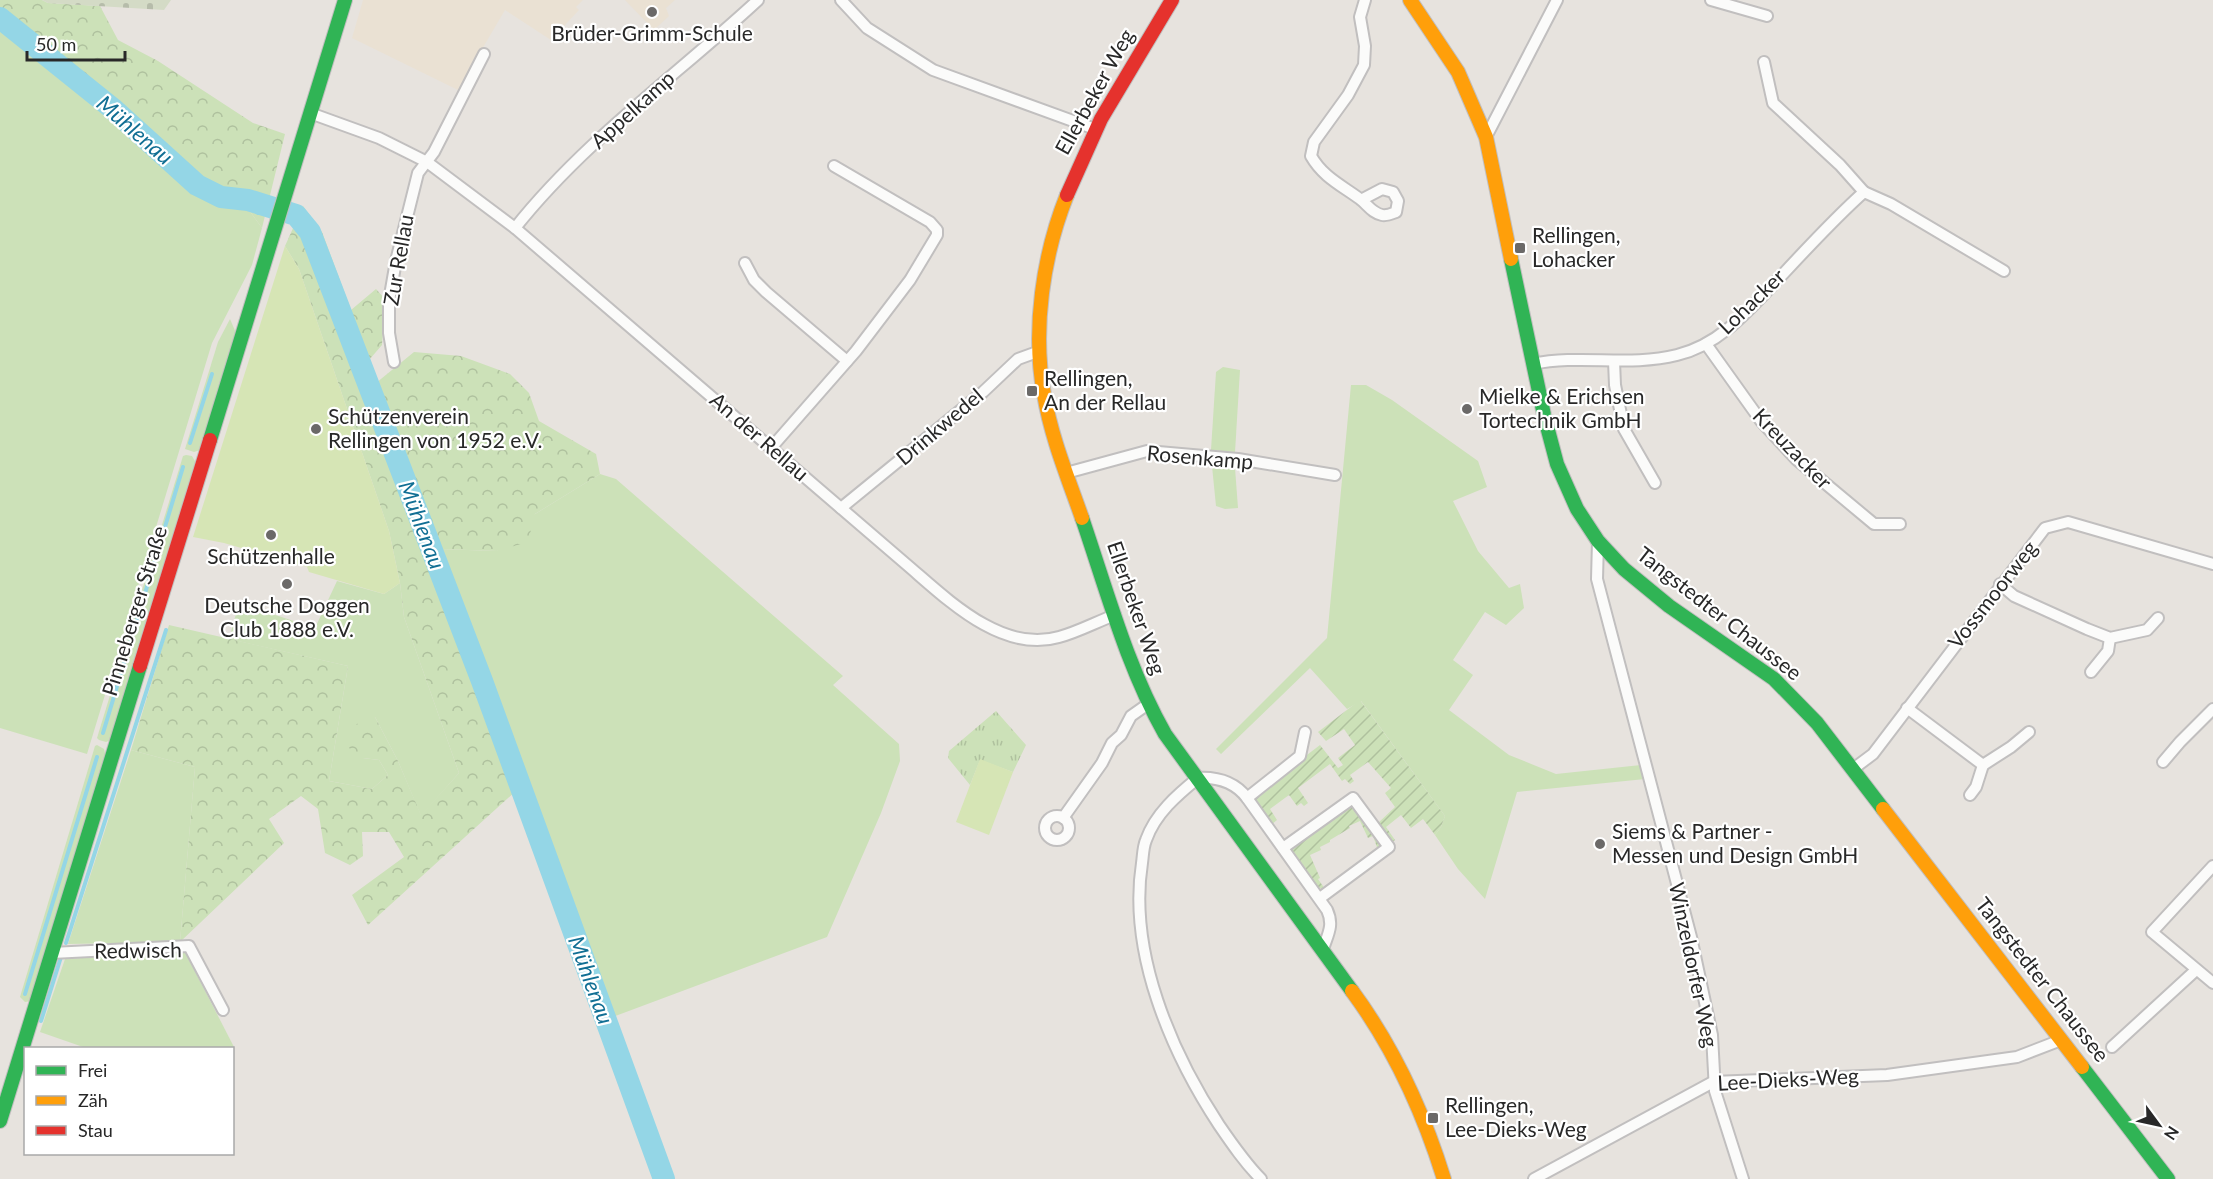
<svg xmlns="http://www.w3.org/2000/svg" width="2213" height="1179" viewBox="0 0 2213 1179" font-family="Lato,sans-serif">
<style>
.education{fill:#eae1d3}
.grass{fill:#cce1b8}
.forest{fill:url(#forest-crowns)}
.cemetery{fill:url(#cemetery-stones)}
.park{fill:url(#park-tufts)}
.garden{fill:url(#garden-furrows)}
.pitch{fill:#d6e5b5}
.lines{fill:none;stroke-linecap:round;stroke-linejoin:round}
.stream{stroke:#94d6e6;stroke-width:4}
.river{stroke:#94d6e6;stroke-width:22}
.street-casing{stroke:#c1bfbf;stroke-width:14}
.fast-casing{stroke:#c1bfbf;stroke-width:16}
.slow-casing{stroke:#c1bfbf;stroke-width:16}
.jam-casing{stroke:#c1bfbf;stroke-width:16}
.street{stroke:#fbfbfa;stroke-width:10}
.fast{stroke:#30b455;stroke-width:14}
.slow{stroke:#ff9f0a;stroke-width:14}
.jam{stroke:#e5322d;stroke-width:14}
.poi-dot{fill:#6b6968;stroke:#fff;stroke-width:2}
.labels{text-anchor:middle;stroke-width:4.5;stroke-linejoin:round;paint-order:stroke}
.poi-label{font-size:21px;fill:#282828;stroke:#fff;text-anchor:start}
.street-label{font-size:21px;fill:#282828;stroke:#fff}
.water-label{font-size:22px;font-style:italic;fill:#116f94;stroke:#fff}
</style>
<defs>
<pattern id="forest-crowns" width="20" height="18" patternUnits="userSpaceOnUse" patternTransform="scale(1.5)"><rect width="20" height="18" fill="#cce1b8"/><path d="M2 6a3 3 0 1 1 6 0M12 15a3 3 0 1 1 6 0" fill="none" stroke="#afc19e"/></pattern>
<pattern id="cemetery-stones" width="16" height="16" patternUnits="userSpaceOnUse" patternTransform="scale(1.5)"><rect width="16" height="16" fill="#d4dbc6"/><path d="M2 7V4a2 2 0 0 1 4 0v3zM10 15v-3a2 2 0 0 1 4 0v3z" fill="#b6bcaa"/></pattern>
<pattern id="park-tufts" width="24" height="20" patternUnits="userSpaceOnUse" patternTransform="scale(1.5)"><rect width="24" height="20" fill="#cce1b8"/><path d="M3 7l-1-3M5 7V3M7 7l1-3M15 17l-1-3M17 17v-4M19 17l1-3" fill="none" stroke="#afc19e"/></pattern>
<pattern id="garden-furrows" width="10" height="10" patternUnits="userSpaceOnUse" patternTransform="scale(1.5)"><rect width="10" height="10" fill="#cce1b8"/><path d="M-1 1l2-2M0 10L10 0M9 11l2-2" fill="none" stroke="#afc19e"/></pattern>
</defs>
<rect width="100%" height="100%" fill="#e7e3de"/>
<!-- education -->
<g class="education">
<polygon points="363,0 583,0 576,7 579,10 551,40 505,10 458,90 352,38"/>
<polygon points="625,0 675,0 666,8 669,16 654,30"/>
</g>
<!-- grass -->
<g class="grass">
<polygon points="0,30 200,194 222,204 249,210 262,228 252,265 212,343 87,754 0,728"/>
<polygon points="230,319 236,333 200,450 194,452 185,449 218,342"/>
<polygon points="1223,367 1240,370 1235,452 1211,450 1216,372"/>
<polygon points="1351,385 1366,385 1392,400 1478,461 1487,487 1453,501 1478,551 1509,588 1520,584 1524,608 1506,625 1485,612 1453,660 1473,675 1449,710 1509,755 1556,774 1641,765 1645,779 1517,792 1485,899 1458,869 1435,835 1441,827 1445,816 1361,701 1347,709 1310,668 1221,754 1216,749 1327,638"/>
<polygon points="186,455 192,456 196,463 111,740 106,742 99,740 97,738 183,456"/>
<polygon points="1212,466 1235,468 1238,508 1225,509 1216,506"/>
<polygon points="600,474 616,479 843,676 833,685 899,744 900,761 881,813 827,937 610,1018 439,549 497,551 535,514"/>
<polygon points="337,581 384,594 400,583 404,617 459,773 421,816 398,761 375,717 363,758 379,760 388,775 372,789 329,781 348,666 229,639 239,603 315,628"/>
<polygon points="97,745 104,749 106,757 31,1001 25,1002 20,997 95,746"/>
<polygon points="131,750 195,767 180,942 68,944"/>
<polygon points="185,952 234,1047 86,1048 40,1032 65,959"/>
</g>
<!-- forest -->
<g class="forest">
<polygon points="0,0 42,0 48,3 100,6 118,40 158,61 253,123 285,134 262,228 249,210 222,204 201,194 0,30"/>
<polygon points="303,206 322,232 351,310 376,289 385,299 382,345 369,360 376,383 414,352 461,356 510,374 529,393 539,421 596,454 600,474 535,514 528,542 497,551 439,549 428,553 517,790 368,925 352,895 404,857 389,832 362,832 363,856 350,865 325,853 318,809 301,796 269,819 284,843 180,942 195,767 131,750 169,625 348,666 329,781 372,789 388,775 379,760 363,758 349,748 354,725 375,717 398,761 421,815 459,773 404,617 400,583 389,531 299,269 285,246"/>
</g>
<!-- cemetery -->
<polygon class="cemetery" points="42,0 171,0 164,10 48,3"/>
<!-- park -->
<polygon class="park" points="996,711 1026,745 1013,772 980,760 970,785 948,758 949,751"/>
<!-- garden -->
<g class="garden">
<polygon points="1360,700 1445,816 1441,827 1435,835 1423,819 1411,828 1401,815 1386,827 1395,840 1391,843 1377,824 1395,807 1385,793 1391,788 1368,762 1350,775 1354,781 1350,784 1345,779 1342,781 1330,764 1298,788 1308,803 1304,806 1301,803 1297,806 1289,795 1270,809 1277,820 1271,825 1255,802 1257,793 1320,745 1338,768 1343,765 1338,758 1355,745 1344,729 1326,741 1318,732"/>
<polygon points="1353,803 1381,844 1378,850 1373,836 1368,838 1360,821 1349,826 1350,828 1330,840 1330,842 1320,847 1321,850 1310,855 1320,878 1318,879 1325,889 1316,888 1291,853 1292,848"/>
</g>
<!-- pitch -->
<g class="pitch">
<polygon points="285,246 299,269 389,531 400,583 384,594 309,572 307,567 224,543 193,537"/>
<polygon points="980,759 1013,772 989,835 956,822"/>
</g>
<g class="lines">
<!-- stream -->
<g class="stream">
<polyline points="258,213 260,204"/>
<polyline points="190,443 212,374"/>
<polyline points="103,733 183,467"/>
<polyline points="66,943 166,630"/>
<polyline points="25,994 97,757"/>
<polyline points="41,1021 61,957"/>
</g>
<!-- river -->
<polyline class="river" points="0,18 112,108 197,185 221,197 248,200 296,215 310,232 482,681 664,1179"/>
<!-- street casing -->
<g class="street-casing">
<g id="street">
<polyline points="841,0 867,28 933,70 1095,129"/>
<polyline points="1711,0 1767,16"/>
<polyline points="1764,62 1773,103 1840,165 1864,192"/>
<path d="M310,113l69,25 48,24 88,66 391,336c40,34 95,90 153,73 19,-5 37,-15 56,-22"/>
<polyline points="1486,137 1557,0"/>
<path d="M1361,200l21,-11 11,3 5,9 -2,11c-5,2 -9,4 -14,3 -10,-2 -14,-10 -22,-16 -19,-14 -37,-22 -49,-43l3,-14 34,-47 16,-30 1,-19 -5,-29 5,-17"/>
<path d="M515,228c69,-87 162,-153 243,-228"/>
<polyline points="745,263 754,280 766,292 847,361"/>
<polyline points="1706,344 1761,421 1796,459 1874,524 1900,524"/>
<polyline points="1614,361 1615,385 1624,429 1655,483"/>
<polyline points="394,362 389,333 389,301 396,261 418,173 434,152 484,54"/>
<path d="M1533,364c48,-10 96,3 144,-9 46,-11 76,-50 107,-82 26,-28 52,-56 80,-81l27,12 113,67"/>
<polyline points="771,448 856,351 910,280 937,235 937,230 930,222 834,166"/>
<polyline points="1066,473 1147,451 1238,459 1335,475"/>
<polyline points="841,508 983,392 1018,359 1040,351"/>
<polyline points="1598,541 1597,579 1691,937 1712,1035 1715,1091 1743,1179"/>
<polyline points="2000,584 2014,596 2087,629 2110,638 2147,630 2158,618"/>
<polyline points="2091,672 2108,651 2110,638"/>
<polyline points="1907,708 1983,765 1976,787 1970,795"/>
<polyline points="2163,762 2180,742 2213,709"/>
<polyline points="1983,765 2011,747 2029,732"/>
<polyline points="1853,769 1873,754 2045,528 2068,522 2213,564"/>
<polyline points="1247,798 1300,756 1305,732"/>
<circle cx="1057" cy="828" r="12"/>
<polyline points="1063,818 1102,763 1112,743 1121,735 1131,716 1148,704"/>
<polyline points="1283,848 1353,798 1389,847 1320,898"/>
<polyline points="2213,866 2152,932 2213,983"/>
<polyline points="52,953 189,946 223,1010"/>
<polyline points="2112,1047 2196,970"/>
<path d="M1261,1179c-16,-16 -29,-35 -42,-54 -48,-73 -91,-173 -77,-262 1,-7 1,-16 4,-23 9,-26 31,-45 52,-62 19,-1 37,4 49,20l80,112c7,15 1,24 -4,39"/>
<polyline points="1534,1179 1713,1082 1887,1075 2017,1057 2061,1040"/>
</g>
</g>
<!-- fast casing -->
<g class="fast-casing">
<g id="fast">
<polyline points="1511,259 1544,415 1557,464 1577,509 1598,541 1624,569 1669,606 1774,679 1817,723 1883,809"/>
<polyline points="210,440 345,0"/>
<path d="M1082,518c25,73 45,149 83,216l187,257"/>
<polyline points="2082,1067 2168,1179"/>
<polyline points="0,1121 140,666"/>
</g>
</g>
<!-- slow casing -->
<g class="slow-casing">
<g id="slow">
<polyline points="1410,0 1458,72 1486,137 1511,259"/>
<path d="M1067,195c-24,60 -35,135 -23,199 7,43 24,84 38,124"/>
<polyline points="1883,809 2082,1067"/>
<path d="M1352,991c42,57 71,120 92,188"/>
</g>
</g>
<!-- jam casing -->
<g class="jam-casing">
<g id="jam">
<polyline points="1067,195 1101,119 1172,0"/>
<polyline points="140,666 210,440"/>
</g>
</g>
<!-- street -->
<use href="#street" class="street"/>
<!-- fast -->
<use href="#fast" class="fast"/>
<!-- slow -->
<use href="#slow" class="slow"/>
<!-- jam -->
<use href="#jam" class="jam"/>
</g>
<!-- markers -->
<g class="poi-dot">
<circle cx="652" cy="12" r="6"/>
<rect x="1514" y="242" width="12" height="12" rx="3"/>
<rect x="1026" y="385" width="12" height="12" rx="3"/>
<circle cx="1467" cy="409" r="6"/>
<circle cx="316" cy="429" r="6"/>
<circle cx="271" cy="535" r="6"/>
<circle cx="287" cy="584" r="6"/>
<circle cx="1600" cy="844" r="6"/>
<rect x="1427" y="1112" width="12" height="12" rx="3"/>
</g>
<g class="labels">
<!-- poi labels -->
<g class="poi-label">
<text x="652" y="41" text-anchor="middle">Brüder-Grimm-Schule</text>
<text x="1532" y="243">Rellingen,<tspan x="1532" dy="24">Lohacker</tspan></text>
<text x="1044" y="386">Rellingen,<tspan x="1044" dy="24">An der Rellau</tspan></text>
<text x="1479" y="404">Mielke &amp; Erichsen<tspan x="1479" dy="24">Tortechnik GmbH</tspan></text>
<text x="328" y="424">Schützenverein<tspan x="328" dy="24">Rellingen von 1952 e.V.</tspan></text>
<text x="271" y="564" text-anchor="middle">Schützenhalle</text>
<text x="287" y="613" text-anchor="middle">Deutsche Doggen<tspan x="287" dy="24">Club 1888 e.V.</tspan></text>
<text x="1612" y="839">Siems &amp; Partner -<tspan x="1612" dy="24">Messen und Design GmbH</tspan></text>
<text x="1445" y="1113">Rellingen,<tspan x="1445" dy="24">Lee-Dieks-Weg</tspan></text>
</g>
<!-- street labels -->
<g class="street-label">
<text transform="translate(1095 92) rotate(-61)" y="7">Ellerbeker Weg</text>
<text transform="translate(633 110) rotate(-42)" y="7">Appelkamp</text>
<text transform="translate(399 260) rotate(-80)" y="7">Zur Rellau</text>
<text transform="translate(1752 302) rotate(-44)" y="7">Lohacker</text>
<text transform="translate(940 427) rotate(-40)" y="7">Drinkwedel</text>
<text transform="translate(759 437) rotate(41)" y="7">An der Rellau</text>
<text transform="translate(1792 449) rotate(46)" y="7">Kreuzacker</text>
<text transform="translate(1200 458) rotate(5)" y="7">Rosenkamp</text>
<text transform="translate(1993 595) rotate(-52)" y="7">Vossmoorweg</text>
<text transform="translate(1136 608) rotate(71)" y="7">Ellerbeker Weg</text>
<text transform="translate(135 611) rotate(-73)" y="7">Pinneberger Straße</text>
<text transform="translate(1719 614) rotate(38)" y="7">Tangstedter Chaussee</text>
<text transform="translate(138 951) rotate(-1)" y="7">Redwisch</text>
<text transform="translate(1693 965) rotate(78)" y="7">Winzeldorfer Weg</text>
<text transform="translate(2042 980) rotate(52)" y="7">Tangstedter Chaussee</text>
<text transform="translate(1788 1080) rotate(-3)" y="7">Lee-Dieks-Weg</text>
</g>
<!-- water labels -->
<g class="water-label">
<text transform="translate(135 130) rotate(41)" y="8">Mühlenau</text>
<text transform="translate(422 525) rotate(69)" y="8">Mühlenau</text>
<text transform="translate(591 980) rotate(70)" y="8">Mühlenau</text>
</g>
</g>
<!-- legend -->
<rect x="24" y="1047" width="210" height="108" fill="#ffffff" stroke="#a9a9a9" stroke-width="1.5"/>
<rect x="36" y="1066" width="30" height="9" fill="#30b455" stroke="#a9a9a9" stroke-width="1.5"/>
<text x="78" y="1077" font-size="18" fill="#282828">Frei</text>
<rect x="36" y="1096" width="30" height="9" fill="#ff9f0a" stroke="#a9a9a9" stroke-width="1.5"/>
<text x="78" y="1107" font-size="18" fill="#282828">Zäh</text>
<rect x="36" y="1126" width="30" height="9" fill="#e5322d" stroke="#a9a9a9" stroke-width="1.5"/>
<text x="78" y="1137" font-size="18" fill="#282828">Stau</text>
<!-- north arrow -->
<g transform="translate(2159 1125) rotate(123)" stroke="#ffffff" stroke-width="4.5" paint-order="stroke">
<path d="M0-4.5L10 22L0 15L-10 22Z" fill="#282828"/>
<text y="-9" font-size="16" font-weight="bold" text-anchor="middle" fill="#282828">N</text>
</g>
<!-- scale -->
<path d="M27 51v9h98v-9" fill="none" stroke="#282828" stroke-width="3"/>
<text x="36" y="51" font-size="18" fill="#282828" stroke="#ffffff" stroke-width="4.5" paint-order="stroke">50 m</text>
</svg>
